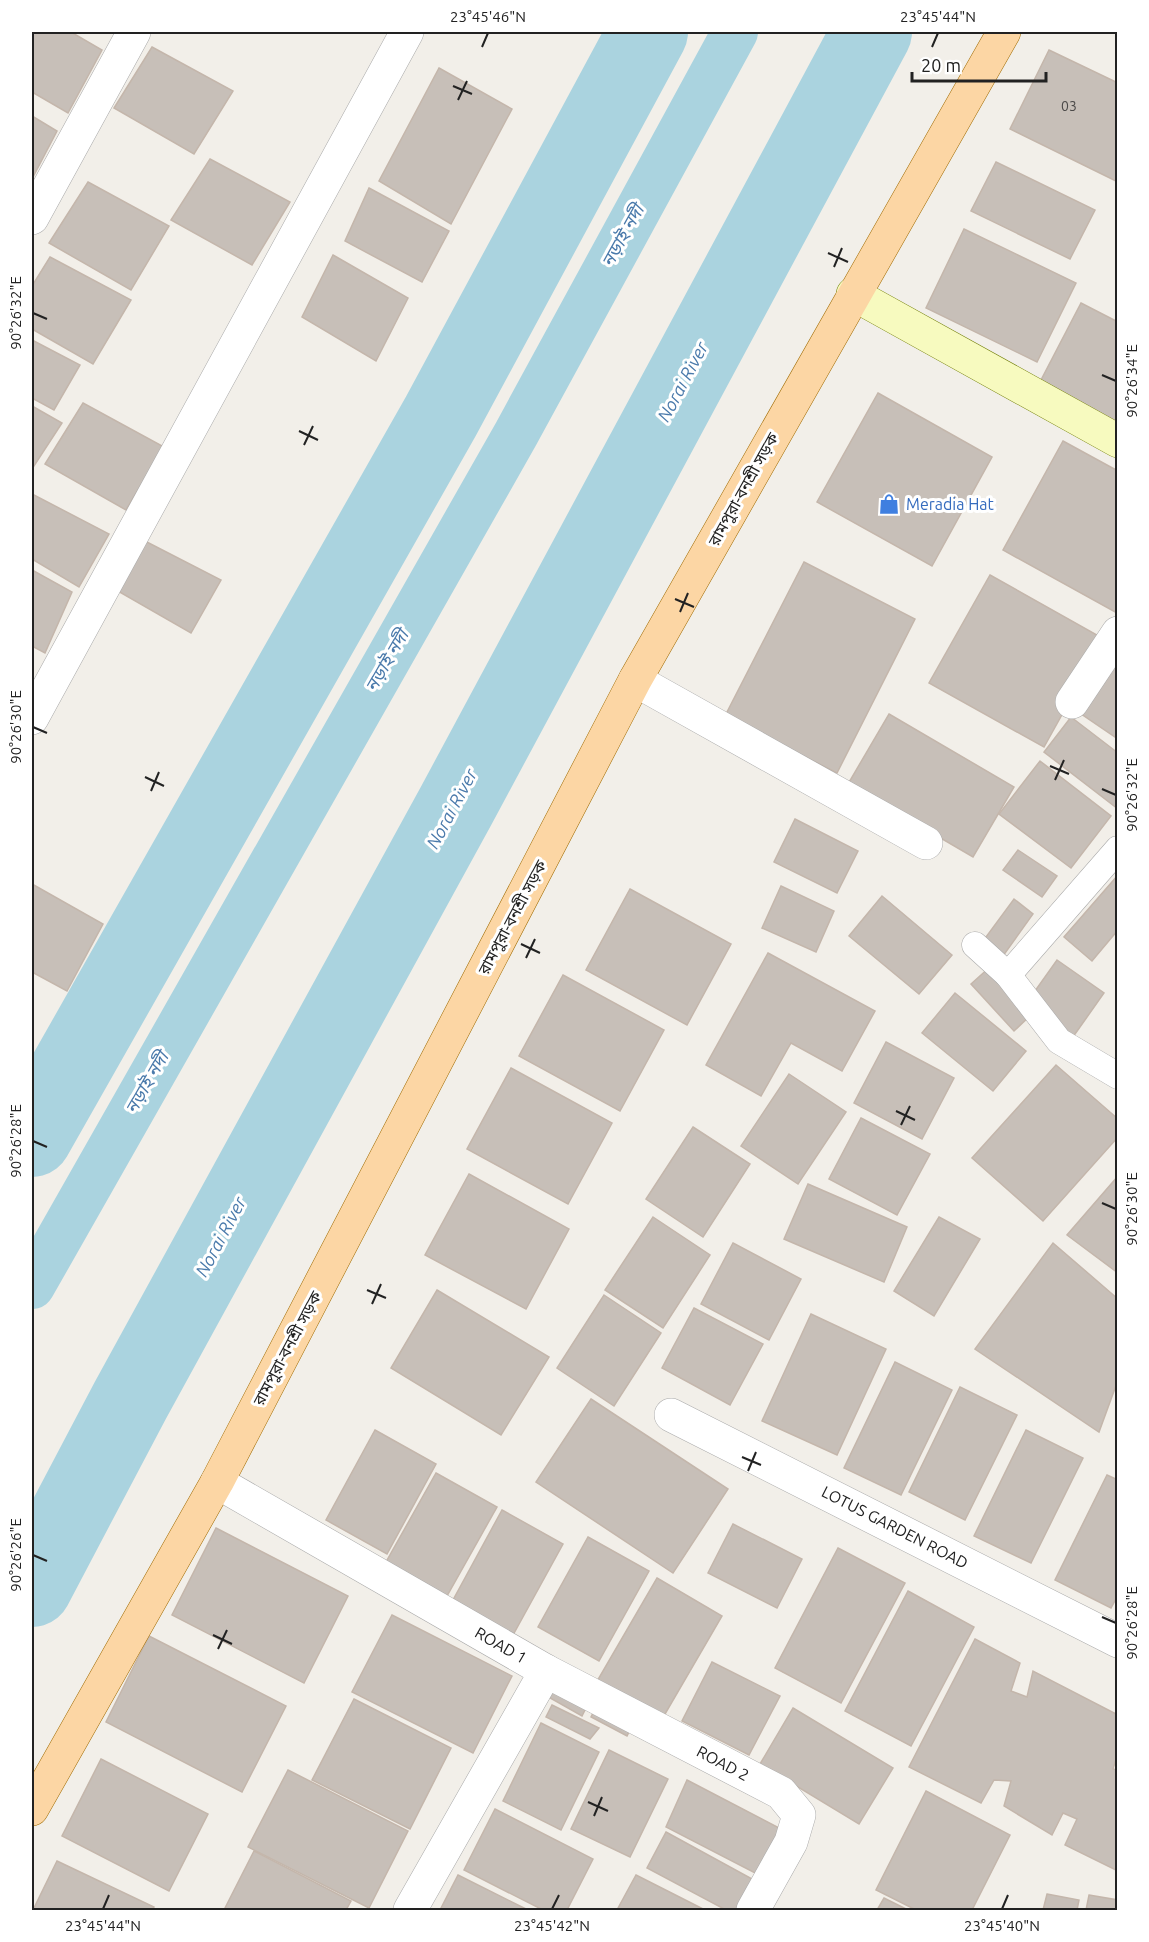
<svg xmlns="http://www.w3.org/2000/svg" width="1149" height="1942" viewBox="0 0 1149 1942" font-family="Ubuntu,'Noto Sans Bengali',sans-serif">
<style>
.lines{fill:none;stroke-linecap:round;stroke-linejoin:round}
.canal{stroke:#aad3df;stroke-width:46}
.river{stroke:#aad3df;stroke-width:80}
.building{fill:#c7bfb8;stroke:#c4b6ab;stroke-width:1.5}
.lane-casing{stroke:#a9a9a9;stroke-width:27}
.street-casing{stroke:#a9a9a9;stroke-width:34}
.secondary-casing{stroke:#707d05;stroke-width:34}
.primary-casing{stroke:#a06b00;stroke-width:34}
.lane{stroke:#fff;stroke-width:26}
.street{stroke:#fff;stroke-width:33}
.secondary{stroke:#f7fabf;stroke-width:33}
.primary{stroke:#fcd6a4;stroke-width:33}
.ticks{fill:none;stroke:#222;stroke-width:2}
.labels{text-anchor:middle;stroke-width:6;stroke-linejoin:round;paint-order:stroke}
.number-label{font-size:14px;fill:#4b4948}
.street-label{font-size:16px;fill:#222;stroke:#fff}
.shop-label{font-size:16px;fill:#366cbe;stroke:#fff;text-anchor:start}
.water-label{font-size:18px;font-style:italic;fill:#4a7aab;stroke:#fff}
.neatline{fill:none;stroke:#222;stroke-width:2}
.ticks-label{font-size:15px;text-anchor:middle;fill:#222}
</style>
<rect width="100%" height="100%" fill="#f2efe9"/>
<g class="lines">
<!-- canal -->
<polyline class="canal" points="32,1286 516,434 735,32"/>
<!-- river -->
<g class="river">
<polyline points="32,1137 441,416 648,32"/>
<polyline points="32,1587 130,1401 456,806 872,32"/>
</g>
</g>
<!-- building -->
<g class="building">
<polygon points="32,32 71,32 102,50 68,113 32,92"/>
<polygon points="152,47 233,91 194,154 114,108"/>
<polygon points="1049,50 1118,83 1118,182 1010,129"/>
<polygon points="439,68 512,109 451,224 379,181"/>
<polygon points="32,116 57,131 32,179"/>
<polygon points="210,159 290,202 252,265 171,220"/>
<polygon points="996,162 1095,210 1070,259 971,211"/>
<polygon points="88,182 169,226 131,290 49,243"/>
<polygon points="369,188 449,231 422,282 345,241"/>
<polygon points="964,229 1076,283 1037,362 926,308"/>
<polygon points="333,255 408,298 376,361 302,317"/>
<polygon points="50,257 131,300 93,364 32,329 32,286"/>
<polygon points="1081,303 1118,322 1118,422 1040,382"/>
<polygon points="32,340 80,365 54,410 32,398"/>
<polygon points="878,393 992,457 932,566 817,502"/>
<polygon points="83,403 164,447 126,510 45,464"/>
<polygon points="32,406 62,423 32,469"/>
<polygon points="1063,441 1118,471 1117,613 1003,550"/>
<polygon points="32,494 109,534 79,587 32,559"/>
<polygon points="141,539 221,580 191,633 116,590"/>
<polygon points="804,562 915,619 837,773 725,716"/>
<polygon points="32,570 72,592 45,653 32,646"/>
<polygon points="990,575 1104,639 1044,747 929,683"/>
<polygon points="1118,641 1118,739 1071,707"/>
<polygon points="889,714 1014,787 973,857 848,784"/>
<polygon points="1071,717 1118,753 1118,809 1044,752"/>
<polygon points="1040,761 1111,816 1071,868 999,814"/>
<polygon points="795,819 858,851 837,893 774,862"/>
<polygon points="1018,850 1057,876 1042,897 1003,870"/>
<polygon points="1118,875 1118,930 1092,961 1064,937"/>
<polygon points="32,884 103,924 67,991 32,972"/>
<polygon points="781,886 834,911 816,952 762,928"/>
<polygon points="630,889 731,944 687,1025 586,970"/>
<polygon points="882,896 952,955 919,994 849,936"/>
<polygon points="1014,899 1033,914 1003,956 983,941"/>
<polygon points="768,953 875,1011 842,1071 791,1043 761,1096 706,1065"/>
<polygon points="1057,960 1104,993 1068,1044 1030,998"/>
<polygon points="991,966 1033,1013 1014,1031 971,984"/>
<polygon points="563,975 664,1030 620,1111 519,1056"/>
<polygon points="955,993 1026,1051 993,1091 922,1033"/>
<polygon points="886,1042 954,1078 922,1139 854,1103"/>
<polygon points="1056,1065 1118,1119 1118,1137 1043,1221 972,1158"/>
<polygon points="511,1068 612,1123 568,1204 467,1149"/>
<polygon points="789,1074 846,1112 798,1184 741,1146"/>
<polygon points="861,1118 930,1154 897,1215 829,1179"/>
<polygon points="693,1127 750,1164 703,1237 646,1199"/>
<polygon points="469,1174 569,1229 526,1309 425,1255"/>
<polygon points="1118,1176 1118,1273 1067,1235"/>
<polygon points="808,1184 907,1227 884,1282 784,1239"/>
<polygon points="653,1217 710,1255 663,1328 605,1290"/>
<polygon points="939,1217 980,1239 934,1316 894,1291"/>
<polygon points="733,1243 801,1279 769,1340 701,1304"/>
<polygon points="1053,1243 1118,1299 1118,1380 1099,1432 975,1349"/>
<polygon points="437,1290 549,1357 501,1435 391,1368"/>
<polygon points="604,1295 661,1333 614,1406 557,1368"/>
<polygon points="694,1308 763,1344 730,1405 662,1368"/>
<polygon points="811,1314 886,1349 837,1455 762,1421"/>
<polygon points="895,1362 952,1390 901,1495 844,1468"/>
<polygon points="960,1387 1017,1415 965,1520 909,1492"/>
<polygon points="591,1399 728,1489 673,1573 536,1482"/>
<polygon points="375,1430 436,1464 387,1554 326,1520"/>
<polygon points="1026,1430 1083,1458 1031,1563 974,1536"/>
<polygon points="436,1473 497,1507 447,1596 386,1562"/>
<polygon points="1107,1475 1118,1480 1118,1595 1111,1608 1055,1580"/>
<polygon points="502,1510 563,1544 513,1635 453,1600"/>
<polygon points="733,1524 802,1559 777,1608 708,1573"/>
<polygon points="216,1528 348,1596 304,1683 172,1615"/>
<polygon points="588,1537 649,1571 599,1661 538,1627"/>
<polygon points="838,1548 905,1583 841,1703 775,1668"/>
<polygon points="657,1578 722,1616 661,1721 596,1683"/>
<polygon points="908,1591 974,1627 911,1746 845,1711"/>
<polygon points="392,1615 512,1676 473,1753 352,1692"/>
<polygon points="149,1636 286,1706 242,1792 106,1722"/>
<polygon points="975,1639 1020,1663 1011,1691 1027,1697 1033,1671 1118,1715 1118,1753 1113,1769 1118,1770 1118,1871 1065,1845 1077,1819 1063,1813 1052,1835 1004,1806 1011,1781 994,1780 981,1803 909,1767"/>
<polygon points="712,1662 780,1696 749,1755 682,1721"/>
<polygon points="551,1678 590,1700 582,1716 543,1694"/>
<polygon points="354,1699 451,1748 410,1829 312,1780"/>
<polygon points="598,1703 634,1722 627,1736 591,1717"/>
<polygon points="552,1705 599,1728 590,1739 546,1717"/>
<polygon points="793,1708 893,1768 859,1824 760,1764"/>
<polygon points="541,1723 599,1752 561,1830 503,1801"/>
<polygon points="609,1750 668,1779 630,1857 571,1829"/>
<polygon points="101,1759 208,1814 169,1891 62,1836"/>
<polygon points="288,1770 408,1831 369,1908 248,1847"/>
<polygon points="687,1780 785,1831 761,1876 666,1827"/>
<polygon points="926,1791 1010,1835 972,1910 916,1910 876,1890"/>
<polygon points="495,1809 593,1859 567,1910 543,1910 464,1870"/>
<polygon points="666,1832 754,1880 737,1910 726,1910 647,1868"/>
<polygon points="254,1851 351,1901 346,1910 224,1910"/>
<polygon points="57,1861 154,1907 152,1910 33,1910"/>
<polygon points="458,1875 528,1910 440,1910"/>
<polygon points="636,1875 705,1910 617,1910"/>
<polygon points="1047,1894 1079,1900 1077,1910 1043,1910"/>
<polygon points="1089,1895 1118,1900 1118,1910 1086,1910"/>
<polygon points="884,1898 908,1910 877,1910"/>
</g>
<g class="lines">
<!-- lane casing -->
<g class="lane-casing">
<g id="lane">
<polyline points="975,945 1008,975 1059,1041 1118,1076"/>
<polyline points="1008,975 1118,849"/>
</g>
</g>
<!-- street casing -->
<g class="street-casing">
<g id="street">
<polyline points="32,218 134,32"/>
<polyline points="635,680 926,843"/>
<polyline points="1072,702 1118,633"/>
<polyline points="32,718 407,32"/>
<polyline points="671,1415 1118,1641"/>
<polyline points="217,1482 546,1671 410,1910"/>
<polyline points="546,1671 781,1793 799,1815 791,1842 753,1910"/>
</g>
</g>
<!-- secondary casing -->
<g class="secondary-casing">
<polyline id="secondary" points="853,294 1118,441"/>
</g>
<!-- primary casing -->
<g class="primary-casing">
<polyline id="primary" points="32,1809 217,1482 635,680 1004,32"/>
</g>
<!-- lane -->
<use href="#lane" class="lane"/>
<!-- street -->
<use href="#street" class="street"/>
<!-- secondary -->
<use href="#secondary" class="secondary"/>
<!-- primary -->
<use href="#primary" class="primary"/>
</g>
<!-- ticks -->
<path class="ticks" d="M482,47l6,-14M932,47l6,-14M453,86l19,8M458,100l9,-19M828,253l20,9M834,267l8,-19M33,313l14,6M1102,375l14,6M299,431l19,9M304,445l9,-19M675,599l19,8M680,612l8,-19M33,727l14,6M1050,766l19,8M145,777l19,9M1055,780l9,-20M1102,789l14,6M151,791l8,-19M521,944l19,9M526,958l9,-19M896,1111l19,9M901,1125l9,-19M33,1141l14,6M1102,1203l14,6M367,1290l19,8M372,1304l9,-20M742,1457l19,8M748,1471l8,-19M33,1555l14,6M1102,1617l14,6M213,1635l19,9M218,1649l9,-19M588,1802l20,9M594,1816l8,-19M103,1909l6,-14M552,1909l7,-14M1002,1909l6,-14"/>
<!-- icons -->
<defs>
<g id="shop-bare" transform="scale(1.62)"><path d="M-5-2.5h2.3a2.7 3.5 0 0 1 5.4 0H5L5.5 6h-11ZM-1.5-2.5h3a1.5 2.3 0 0 0-3 0Z" fill="#3f7fe0" stroke="#fff" stroke-width="2.5" paint-order="stroke"/></g>
</defs>
<g fill-rule="evenodd">
<use href="#shop-bare" x="889" y="504"/>
</g>
<g class="labels">
<!-- number labels -->
<g class="number-label">
<text x="1069" y="111">03</text>
</g>
<!-- street labels -->
<g class="street-label">
<text transform="translate(743 489) rotate(-61)" y="6">রামপুরা-বনশ্রী সড়ক</text>
<text transform="translate(512 917) rotate(-62)" y="6">রামপুরা-বনশ্রী সড়ক</text>
<text transform="translate(287 1348) rotate(-62)" y="6">রামপুরা-বনশ্রী সড়ক</text>
<text transform="translate(895 1527) rotate(27)" y="6">LOTUS GARDEN ROAD</text>
<text transform="translate(501 1645) rotate(30)" y="6">ROAD 1</text>
<text transform="translate(723 1763) rotate(28)" y="6">ROAD 2</text>
</g>
<!-- shop labels -->
<g class="shop-label">
<text x="906" y="510">Meradia Hat</text>
</g>
<!-- water labels -->
<g class="water-label">
<text transform="translate(623 236) rotate(-61)" y="6">নড়াই নদী</text>
<text transform="translate(683 382) rotate(-62)" y="6">Norai River</text>
<text transform="translate(387 661) rotate(-60)" y="6">নড়াই নদী</text>
<text transform="translate(452 809) rotate(-62)" y="6">Norai River</text>
<text transform="translate(147 1083) rotate(-60)" y="6">নড়াই নদী</text>
<text transform="translate(221 1237) rotate(-62)" y="6">Norai River</text>
</g>
</g>
<!-- border -->
<rect width="1149" height="1942" fill="none" stroke="#ffffff" stroke-width="66"/>
<!-- scale -->
<path d="M912 72v9h134v-9" fill="none" stroke="#222222" stroke-width="3"/>
<text x="921" y="72" font-size="18" fill="#222222" stroke="#ffffff" stroke-width="4.5" paint-order="stroke">20 m</text>
<rect x="33" y="33" width="1083" height="1876" class="neatline"/>
<g class="ticks-label">
<text x="488" y="22">23°45'46"N</text>
<text x="938" y="22">23°45'44"N</text>
<text transform="translate(16 313) rotate(-90)" y="5">90°26'32"E</text>
<text transform="translate(1132 381) rotate(-90)" y="5">90°26'34"E</text>
<text transform="translate(16 727) rotate(-90)" y="5">90°26'30"E</text>
<text transform="translate(1132 795) rotate(-90)" y="5">90°26'32"E</text>
<text transform="translate(16 1141) rotate(-90)" y="5">90°26'28"E</text>
<text transform="translate(1132 1209) rotate(-90)" y="5">90°26'30"E</text>
<text transform="translate(16 1555) rotate(-90)" y="5">90°26'26"E</text>
<text transform="translate(1132 1623) rotate(-90)" y="5">90°26'28"E</text>
<text x="103" y="1931">23°45'44"N</text>
<text x="552" y="1931">23°45'42"N</text>
<text x="1002" y="1931">23°45'40"N</text>
</g>
</svg>
